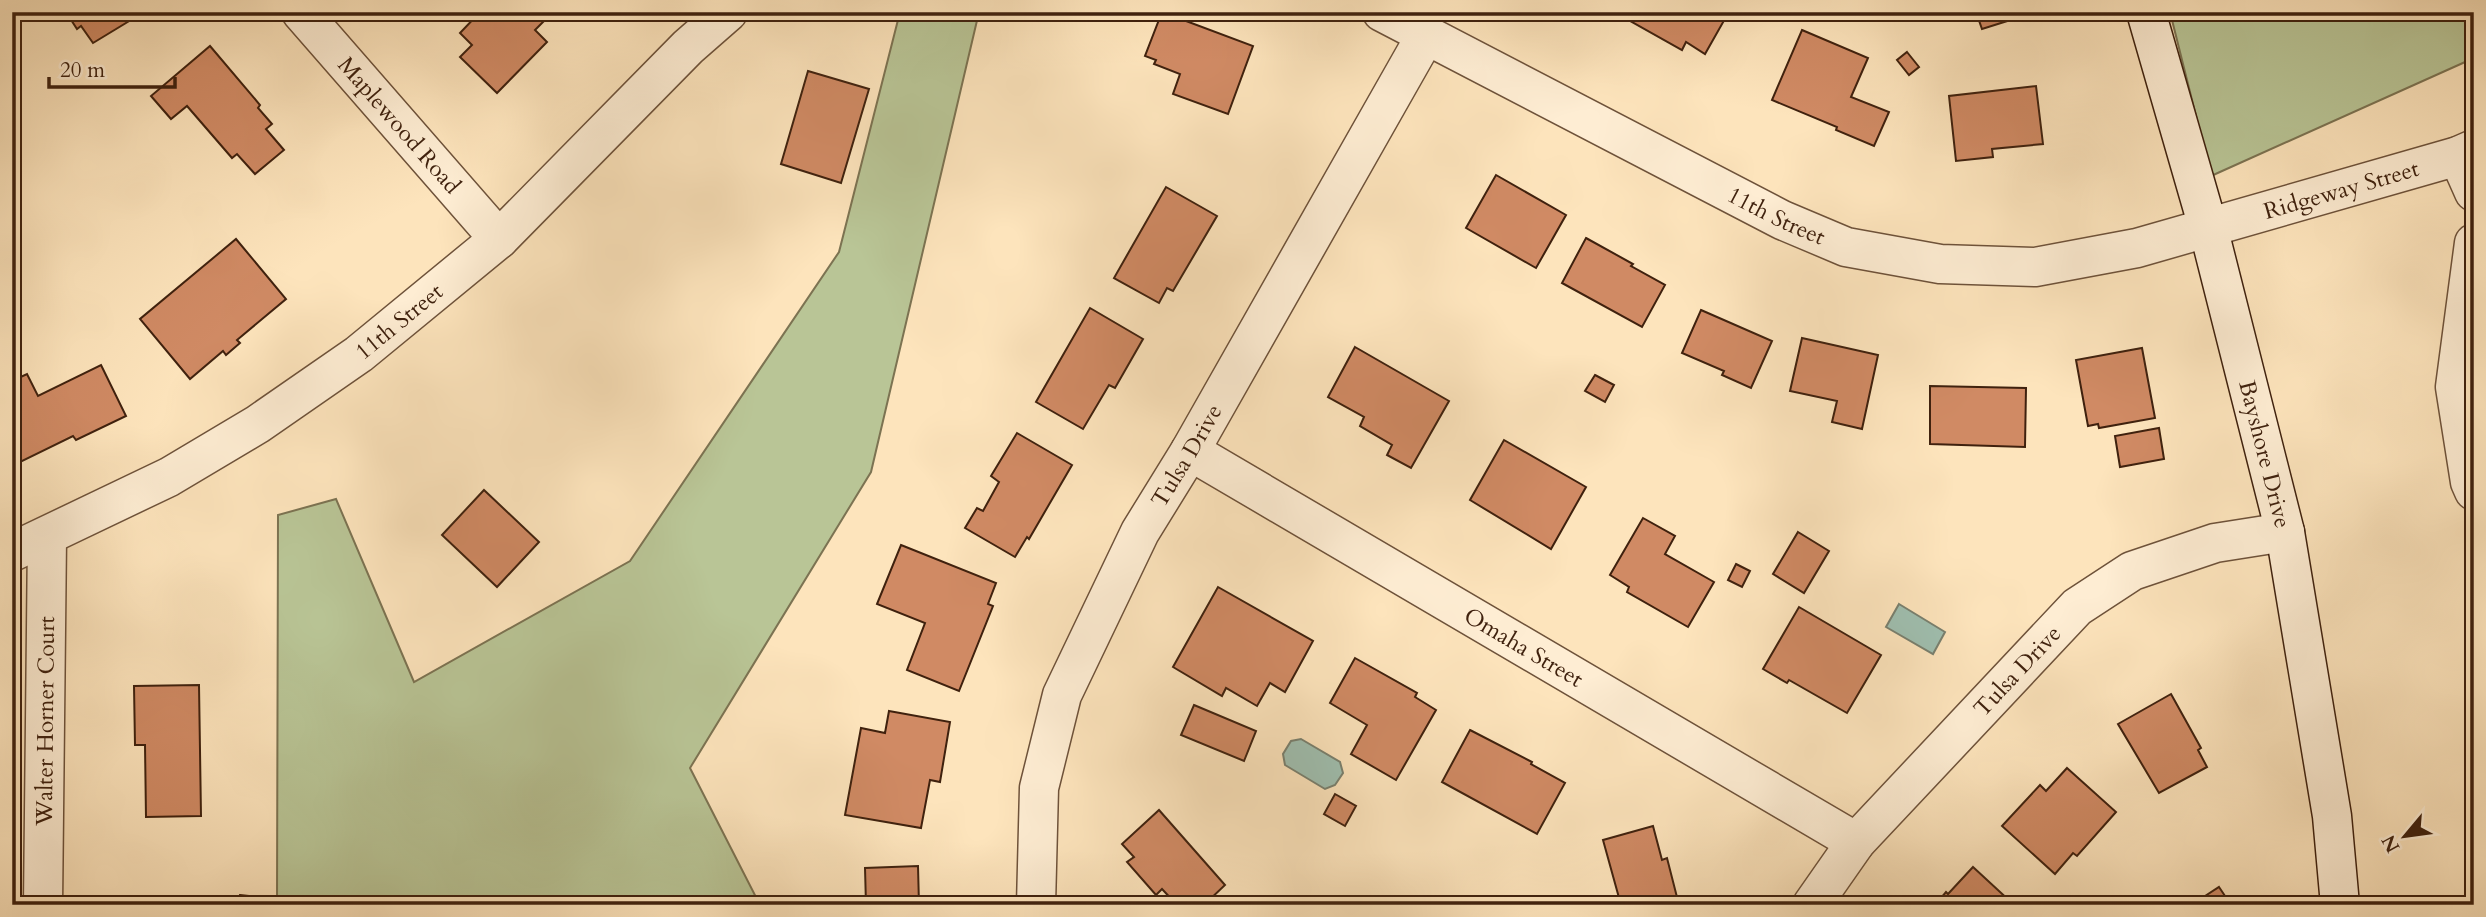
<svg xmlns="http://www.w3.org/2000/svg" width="2486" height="917" viewBox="0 0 2486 917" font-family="Cardo,serif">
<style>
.green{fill:#b9c596;stroke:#7c7352;stroke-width:2}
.water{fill:#9fbfb0;stroke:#79806f;stroke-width:2}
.building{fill:#d08a64;stroke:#3f210e;stroke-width:2}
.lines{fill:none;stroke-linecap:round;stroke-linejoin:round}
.street-casing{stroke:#6e523a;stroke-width:41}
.secondary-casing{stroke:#3f210e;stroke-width:41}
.street{stroke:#feedd3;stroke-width:38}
.secondary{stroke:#feedd3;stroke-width:38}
.labels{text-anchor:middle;stroke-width:6;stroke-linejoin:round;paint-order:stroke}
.street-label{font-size:23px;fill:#3f210e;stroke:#feedd3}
</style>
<rect width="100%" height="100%" fill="#fde4bc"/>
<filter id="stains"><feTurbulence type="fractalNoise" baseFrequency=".00286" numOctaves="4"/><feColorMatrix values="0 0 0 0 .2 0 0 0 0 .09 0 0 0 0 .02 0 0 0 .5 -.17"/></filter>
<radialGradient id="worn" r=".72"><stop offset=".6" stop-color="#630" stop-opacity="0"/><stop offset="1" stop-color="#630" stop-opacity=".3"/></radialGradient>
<!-- green -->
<g class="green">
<polygon points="900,12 979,12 871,472 690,768 760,905 277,905 278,515 336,499 414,682 630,561 839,252"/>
<polygon points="2170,12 2474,12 2474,58 2211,176"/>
</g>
<!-- water -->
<g class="water">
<polygon points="1842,12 1910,12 1851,21"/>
<polygon points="1899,604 1945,632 1933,654 1886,627"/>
<polygon points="1301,739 1340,762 1343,773 1335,785 1325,789 1285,765 1283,754 1291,741"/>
</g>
<!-- building -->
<g class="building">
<polygon points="66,12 144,12 93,43 81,26 77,29"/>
<polygon points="480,12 553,12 535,30 547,42 497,93 460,57 472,45 460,33"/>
<polygon points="1162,12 1253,46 1228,114 1173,94 1180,74 1154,64 1156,60 1145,56"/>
<polygon points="1628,12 1717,12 1726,17 1705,54 1686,42 1682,50 1625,18"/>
<polygon points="1976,12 2036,12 1982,29"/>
<polygon points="1802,30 1868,58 1851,97 1889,112 1874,146 1836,130 1837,127 1772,100"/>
<polygon points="210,46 260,105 258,108 272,124 266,129 284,150 255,174 237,154 232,158 187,106 171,119 151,96"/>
<polygon points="1907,52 1919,67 1909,75 1897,60"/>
<polygon points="808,71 869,89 841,183 781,164"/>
<polygon points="2036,86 2043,144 1992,149 1993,157 1956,161 1949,96"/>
<polygon points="1496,175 1566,215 1536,268 1466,228"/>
<polygon points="1166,187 1217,216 1173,291 1167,288 1159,303 1114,278"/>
<polygon points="1586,238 1633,264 1631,266 1665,285 1642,327 1562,283"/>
<polygon points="236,239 286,299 237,340 240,343 226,355 223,351 190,379 140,319"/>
<polygon points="1090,308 1143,339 1115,388 1109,385 1083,429 1036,402"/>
<polygon points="1701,310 1772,341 1751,388 1722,375 1724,371 1682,353"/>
<polygon points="1802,338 1878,355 1862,429 1832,422 1837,401 1790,391"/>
<polygon points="1355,347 1449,401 1411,468 1387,455 1392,445 1360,426 1364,417 1328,397"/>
<polygon points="2142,348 2155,418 2099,428 2098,424 2088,426 2076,360"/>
<polygon points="101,365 126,416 76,440 73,436 12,466 12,381 27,374 38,396"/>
<polygon points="1595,375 1614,385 1605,402 1585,391"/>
<polygon points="1930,386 2026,388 2025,447 1930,444"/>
<polygon points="2159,428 2164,459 2120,467 2115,436"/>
<polygon points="1017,433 1072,465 1029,539 1027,537 1015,557 965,528 977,508 983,511 999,482 991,476"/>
<polygon points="1504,440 1586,487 1551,549 1470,500"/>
<polygon points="484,490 539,542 497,587 442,535"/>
<polygon points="1643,518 1675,536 1665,554 1714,582 1688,627 1627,592 1629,587 1610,575"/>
<polygon points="1798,532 1829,551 1804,593 1773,574"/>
<polygon points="901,545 996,583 988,604 993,606 959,691 907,670 925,623 877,604"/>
<polygon points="1736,564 1750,571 1742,587 1728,580"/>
<polygon points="1218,587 1313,641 1285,692 1270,683 1257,706 1226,688 1222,696 1173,667"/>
<polygon points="1799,607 1881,655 1847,713 1789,680 1787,683 1763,669"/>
<polygon points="1355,658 1417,693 1415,697 1436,710 1396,780 1351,754 1367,725 1330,703"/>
<polygon points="199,685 201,816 146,817 145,745 135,745 134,686"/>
<polygon points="2171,694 2201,748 2198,750 2207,767 2159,793 2118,724"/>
<polygon points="1194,705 1256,731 1244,761 1181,735"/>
<polygon points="889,711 950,722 940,782 930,780 921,828 845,815 861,728 885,733"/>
<polygon points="1470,730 1532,762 1531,764 1565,783 1537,834 1442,782"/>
<polygon points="2067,768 2116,812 2077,856 2073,853 2055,874 2002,826 2040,785 2046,791"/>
<polygon points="1335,794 1356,806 1345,826 1324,814"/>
<polygon points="1159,810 1225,885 1204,905 1177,905 1162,889 1156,895 1127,862 1134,857 1122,844"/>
<polygon points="1653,826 1662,860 1667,858 1679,905 1621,905 1603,840"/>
<polygon points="918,866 919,905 866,905 865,868"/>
<polygon points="1973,867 2012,903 2010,905 1935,905 1946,892 1948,894"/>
<polygon points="2219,887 2231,905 2206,905 2202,898"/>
<polygon points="240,895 258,897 258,905 239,905"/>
</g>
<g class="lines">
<!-- street casing -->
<g class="street-casing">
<g id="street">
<path id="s1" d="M301,12l198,227"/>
<path id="s2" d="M1382,12l400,208 64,27 94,17 95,3 102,-19 321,-92 16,-7"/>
<polyline points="2458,156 2474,192"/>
<polyline points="2474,243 2455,387 2470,482 2474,491"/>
<path id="s3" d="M1190,451l666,391"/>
<path id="s4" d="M12,552l157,-75 89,-53 101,-70 140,-115 189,-192 40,-35"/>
<path id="s5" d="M43,905l4,-368"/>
<path id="s6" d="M1036,905l3,-117 23,-93 78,-163 50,-81 236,-416"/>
<path id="s7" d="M1812,905l44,-63 221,-235 55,-36 83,-28 70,-11"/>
</g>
</g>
<!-- secondary casing -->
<g class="secondary-casing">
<g id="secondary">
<path id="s8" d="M2146,12l62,215 77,305 47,284 8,89"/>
</g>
</g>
<!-- street -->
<use href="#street" class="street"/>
<!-- secondary -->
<use href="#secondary" class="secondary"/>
</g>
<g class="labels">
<!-- street labels -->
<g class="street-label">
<text dy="8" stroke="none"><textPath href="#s1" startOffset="150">Maplewood Road</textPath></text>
<text dy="8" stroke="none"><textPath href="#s2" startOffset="1027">Ridgeway Street</textPath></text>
<text dy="8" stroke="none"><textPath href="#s2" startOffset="444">11th Street</textPath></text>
<text dy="8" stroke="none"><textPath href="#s4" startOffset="452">11th Street</textPath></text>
<text dy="8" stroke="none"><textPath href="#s8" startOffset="458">Bayshore Drive</textPath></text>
<text dy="8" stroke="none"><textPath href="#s6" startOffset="483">Tulsa Drive</textPath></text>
<text dy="8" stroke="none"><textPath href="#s3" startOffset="387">Omaha Street</textPath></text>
<text dy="8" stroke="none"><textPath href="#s7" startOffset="312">Tulsa Drive</textPath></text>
<text dy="8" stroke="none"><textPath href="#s5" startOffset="184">Walter Horner Court</textPath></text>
</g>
</g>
<!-- margin -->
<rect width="2486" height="917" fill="none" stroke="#fde4bc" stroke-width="42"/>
<rect x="14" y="14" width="2458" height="889" fill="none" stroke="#3f210e" stroke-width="3.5"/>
<rect x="21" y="21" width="2444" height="875" fill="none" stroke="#3f210e" stroke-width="2"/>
<!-- north arrow -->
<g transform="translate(2405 836) rotate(241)" stroke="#feedd3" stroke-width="5" paint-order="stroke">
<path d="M0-5L12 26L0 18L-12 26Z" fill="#3f210e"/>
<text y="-10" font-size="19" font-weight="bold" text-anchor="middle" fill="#3f210e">N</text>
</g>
<!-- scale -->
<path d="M49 77v10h126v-10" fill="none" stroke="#3f210e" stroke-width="3.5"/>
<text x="60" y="77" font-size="21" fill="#3f210e" stroke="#feedd3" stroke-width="5" paint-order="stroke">20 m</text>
<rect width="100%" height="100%" filter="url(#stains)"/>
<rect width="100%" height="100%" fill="url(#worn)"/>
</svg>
